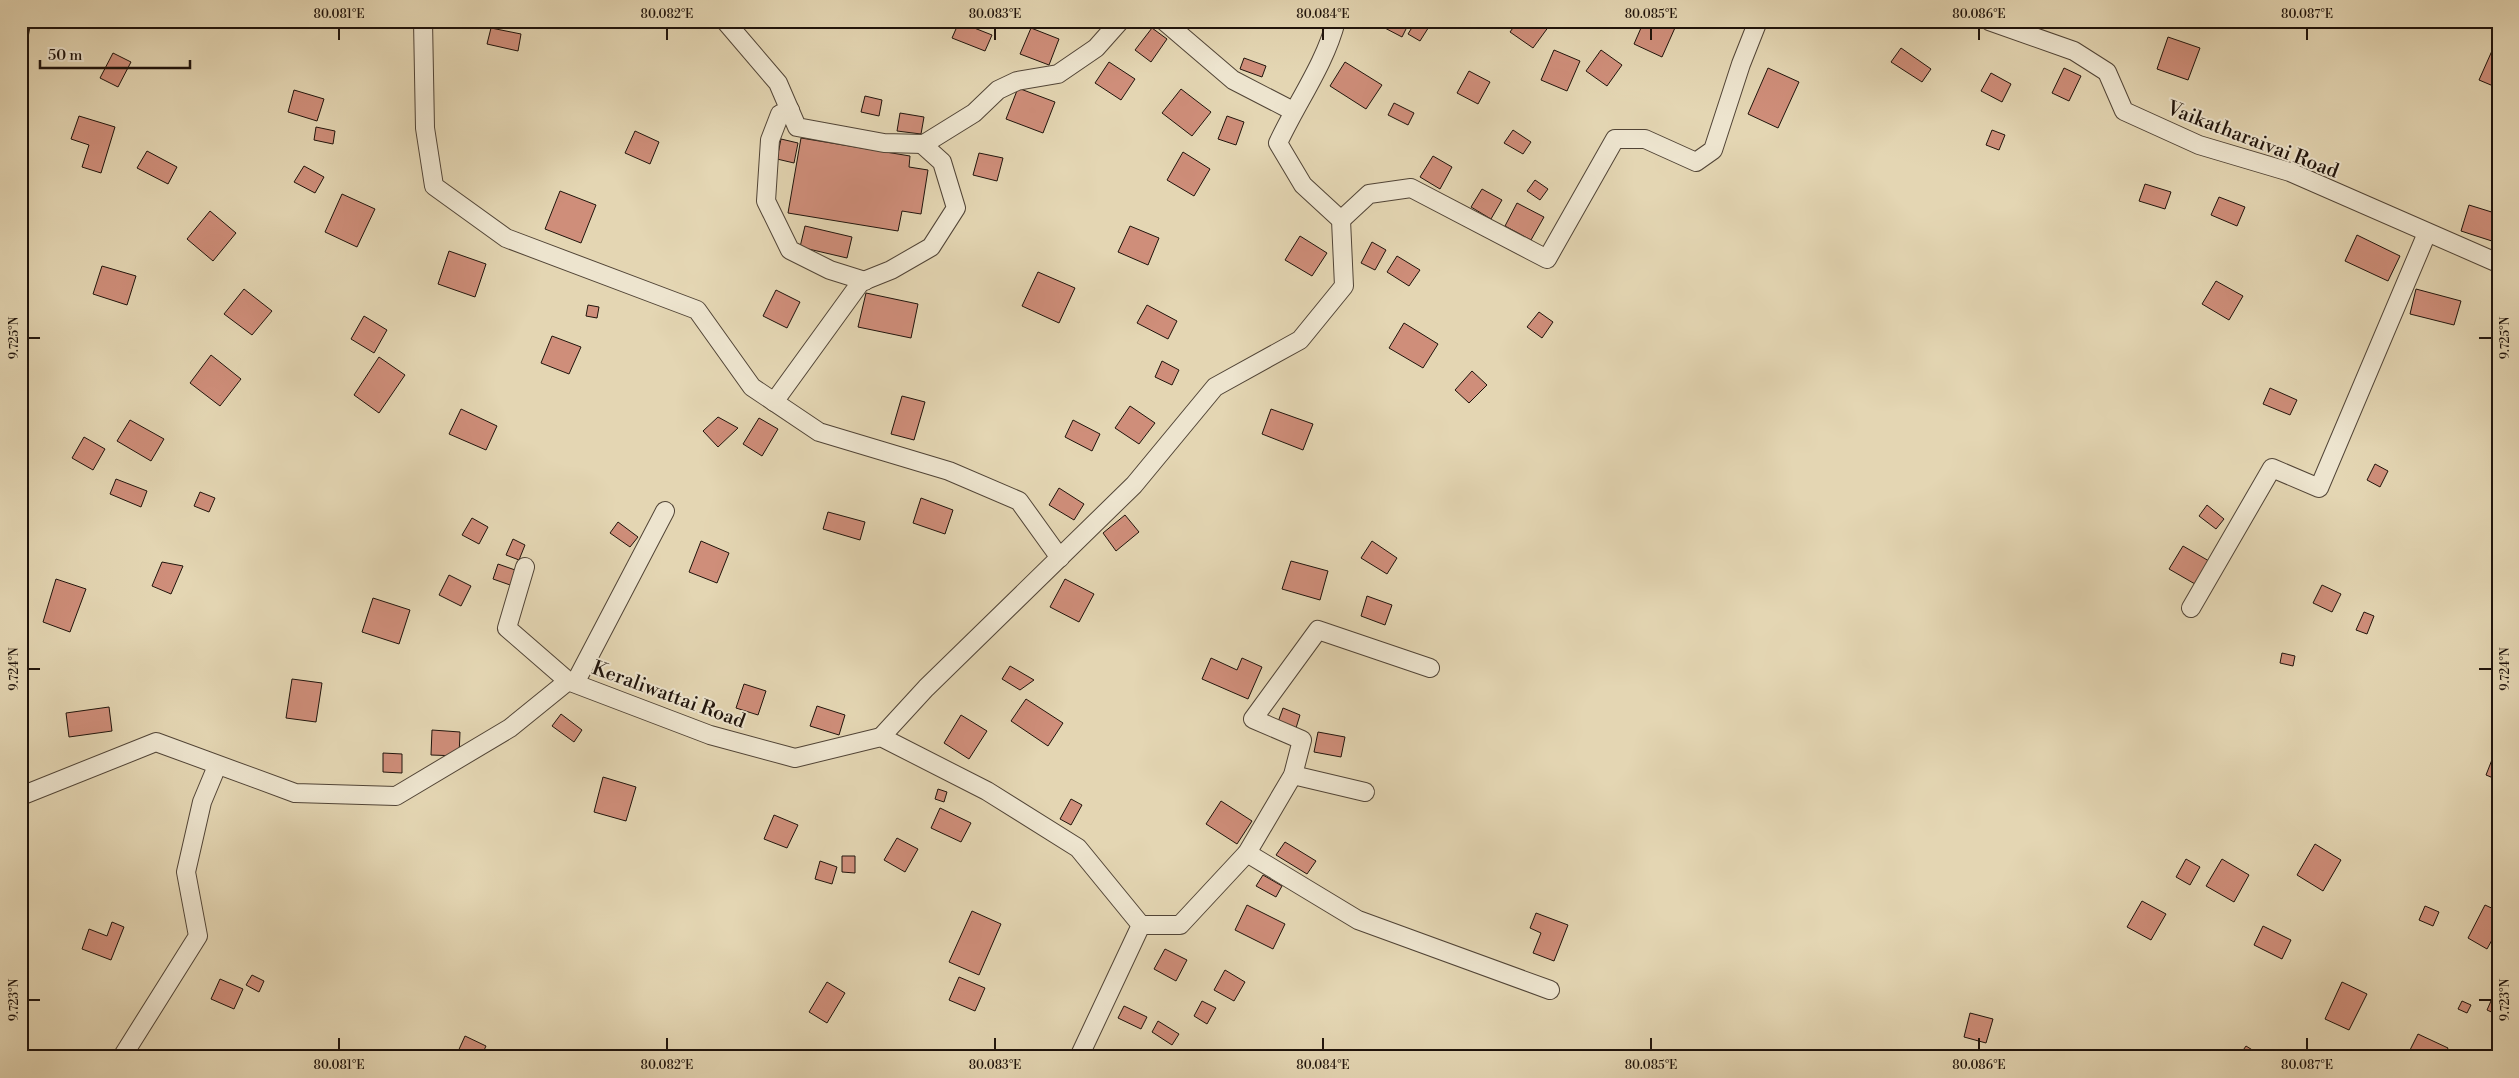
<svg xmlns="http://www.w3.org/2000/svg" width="2519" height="1078" viewBox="0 0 2519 1078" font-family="'Libre Bodoni',serif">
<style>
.building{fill:#cf8e7a;stroke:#20140c}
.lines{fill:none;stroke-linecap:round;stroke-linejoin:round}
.minor-casing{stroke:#514436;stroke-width:20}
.minor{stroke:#ede4ce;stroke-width:18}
.ticks{fill:none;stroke:#20140c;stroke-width:2}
.labels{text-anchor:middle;stroke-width:4;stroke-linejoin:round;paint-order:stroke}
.street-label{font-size:20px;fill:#20140c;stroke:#ede4ce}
.neatline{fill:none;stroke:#20140c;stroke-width:2}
.ticks-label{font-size:12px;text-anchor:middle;fill:#20140c}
</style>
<rect width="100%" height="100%" fill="#e4d6b3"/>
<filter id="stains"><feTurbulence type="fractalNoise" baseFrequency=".004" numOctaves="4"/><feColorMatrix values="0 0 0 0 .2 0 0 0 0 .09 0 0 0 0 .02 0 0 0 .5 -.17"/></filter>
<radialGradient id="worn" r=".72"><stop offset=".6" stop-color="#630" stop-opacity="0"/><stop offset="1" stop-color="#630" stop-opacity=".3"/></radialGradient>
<!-- building -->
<g class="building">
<polygon points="21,21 31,21 27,43 21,42"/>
<polygon points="1384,21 1410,21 1402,37 1381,26"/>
<polygon points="1416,21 1432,22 1420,41 1408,34"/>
<polygon points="1518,21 1552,21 1552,22 1533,48 1510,32"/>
<polygon points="1644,21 1678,21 1662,57 1634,44"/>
<polygon points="959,22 992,35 985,51 952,38"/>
<polygon points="491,28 521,34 518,51 487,44"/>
<polygon points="1031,28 1059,39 1049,65 1020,54"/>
<polygon points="1152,28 1167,39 1151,62 1135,50"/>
<polygon points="2168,37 2200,48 2188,80 2157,69"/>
<polygon points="2495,44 2498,45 2498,88 2479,80"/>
<polygon points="1901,48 1931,69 1922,82 1891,62"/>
<polygon points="1554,50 1580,61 1567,91 1541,80"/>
<polygon points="1601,50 1622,65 1607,86 1586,71"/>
<polygon points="113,53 131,62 118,87 100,78"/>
<polygon points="1244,58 1266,66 1262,77 1240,69"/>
<polygon points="1109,62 1135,79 1121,100 1095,83"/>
<polygon points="1345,62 1382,85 1366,109 1330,86"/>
<polygon points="1768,68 1799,82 1778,128 1748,114"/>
<polygon points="2064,68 2081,76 2069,101 2052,93"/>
<polygon points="1469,71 1490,82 1478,104 1457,93"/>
<polygon points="1991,73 2011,84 2002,102 1981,91"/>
<polygon points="1018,88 1055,102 1043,133 1006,119"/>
<polygon points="1181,89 1211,112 1192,136 1162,113"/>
<polygon points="294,90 324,99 317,121 288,112"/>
<polygon points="865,96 882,100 879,116 861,112"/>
<polygon points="1394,103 1414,113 1408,125 1388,115"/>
<polygon points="900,113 924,117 921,134 897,131"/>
<polygon points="79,116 115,127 101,173 82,167 89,145 71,139"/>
<polygon points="1227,116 1244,122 1236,145 1218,139"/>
<polygon points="316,127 335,131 333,144 314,140"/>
<polygon points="1513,130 1531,142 1523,154 1504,143"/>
<polygon points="1992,130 2005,135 1999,150 1986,145"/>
<polygon points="635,131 659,142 650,164 625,153"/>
<polygon points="801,138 910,156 909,167 928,170 921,214 902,211 898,231 788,213"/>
<polygon points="781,139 798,143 794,163 777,159"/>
<polygon points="147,151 177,167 168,184 137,168"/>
<polygon points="1183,152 1210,169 1194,196 1167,180"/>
<polygon points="979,153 1003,158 997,181 973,175"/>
<polygon points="1433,156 1452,167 1440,189 1420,177"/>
<polygon points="304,166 324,177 315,193 294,182"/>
<polygon points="1535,180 1548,189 1540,200 1527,191"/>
<polygon points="2145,184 2171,192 2165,209 2139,201"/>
<polygon points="1482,189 1502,200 1491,219 1471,207"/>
<polygon points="560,191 596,205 581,243 545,229"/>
<polygon points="342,194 375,209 357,247 325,232"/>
<polygon points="2219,197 2245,207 2237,226 2211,215"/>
<polygon points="1517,203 1544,217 1531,240 1505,226"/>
<polygon points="2469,205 2498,214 2498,243 2461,231"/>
<polygon points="210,211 236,233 213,261 187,239"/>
<polygon points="805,226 852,237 847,258 800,247"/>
<polygon points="1130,226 1159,238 1148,265 1118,252"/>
<polygon points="2357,235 2400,256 2388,281 2345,261"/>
<polygon points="1300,236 1327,253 1312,276 1285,260"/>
<polygon points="1372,242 1386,250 1375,270 1361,263"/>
<polygon points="449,251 486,264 475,297 438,284"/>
<polygon points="1397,256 1420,270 1409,286 1387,272"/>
<polygon points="102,266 136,276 127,305 93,294"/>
<polygon points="1038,272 1075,288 1059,323 1022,306"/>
<polygon points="2216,281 2243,296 2229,320 2202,304"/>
<polygon points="244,289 272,311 252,335 224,314"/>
<polygon points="2416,289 2461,301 2454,325 2410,314"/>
<polygon points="776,290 800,302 787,328 763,316"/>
<polygon points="866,293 918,304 911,338 858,327"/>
<polygon points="588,305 599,307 597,318 586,316"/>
<polygon points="1147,305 1177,321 1168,339 1137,323"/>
<polygon points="1539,312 1553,322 1542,338 1527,327"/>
<polygon points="364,316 387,330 374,353 351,339"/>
<polygon points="1404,323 1438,344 1423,368 1389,348"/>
<polygon points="552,336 581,347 569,374 541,363"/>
<polygon points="211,355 241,379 220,406 190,383"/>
<polygon points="379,357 405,375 379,413 354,395"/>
<polygon points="1162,361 1179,370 1172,385 1155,377"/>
<polygon points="1472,371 1487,385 1469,403 1455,390"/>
<polygon points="2270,388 2297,400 2290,415 2263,404"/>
<polygon points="902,396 925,402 914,440 891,434"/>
<polygon points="1130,406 1155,423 1139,444 1115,428"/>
<polygon points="461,409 497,426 486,450 449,434"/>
<polygon points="1271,409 1313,424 1303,450 1262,434"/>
<polygon points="718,417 738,428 718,447 703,431"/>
<polygon points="759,418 778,429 762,456 743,444"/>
<polygon points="130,420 164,439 151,461 117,441"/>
<polygon points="1073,420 1100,434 1092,451 1065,437"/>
<polygon points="84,437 105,449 93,470 72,458"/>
<polygon points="2375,464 2388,471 2380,487 2367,480"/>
<polygon points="116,479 147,491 141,507 110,494"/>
<polygon points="1059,488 1084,504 1074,520 1049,505"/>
<polygon points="200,492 215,498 209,512 194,506"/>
<polygon points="921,498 953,510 945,534 913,523"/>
<polygon points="2207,505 2224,519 2216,529 2199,516"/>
<polygon points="828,512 865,522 860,540 823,529"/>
<polygon points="1125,515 1139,532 1116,551 1103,533"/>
<polygon points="472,518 488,527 479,544 462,535"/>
<polygon points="618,522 638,537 630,547 610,533"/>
<polygon points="513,539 525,545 519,560 506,555"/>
<polygon points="701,541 729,553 717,583 689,572"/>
<polygon points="1372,541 1397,558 1387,574 1361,558"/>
<polygon points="2183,546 2209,561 2195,584 2169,569"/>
<polygon points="1291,561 1328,571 1320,600 1282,589"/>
<polygon points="162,562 183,566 171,594 152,586"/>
<polygon points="498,564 518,571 513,586 493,579"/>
<polygon points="449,575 471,586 461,606 439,595"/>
<polygon points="56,579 86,589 70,632 43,622"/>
<polygon points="1065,579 1094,594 1079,622 1050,607"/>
<polygon points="2322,585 2341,594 2332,612 2313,603"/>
<polygon points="1367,596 1392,605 1385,625 1361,616"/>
<polygon points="373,598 410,610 399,644 362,632"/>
<polygon points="2364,612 2374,616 2367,634 2356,630"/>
<polygon points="2282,653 2295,656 2293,666 2280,663"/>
<polygon points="1211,658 1237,670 1242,658 1262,667 1248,699 1202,679"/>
<polygon points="1010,666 1034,680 1020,690 1002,679"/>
<polygon points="292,679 322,683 316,722 286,718"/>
<polygon points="744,684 766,691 758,715 736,708"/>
<polygon points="1026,699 1063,723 1048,746 1011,721"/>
<polygon points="817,706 845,715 839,735 810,726"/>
<polygon points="109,707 112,731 69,737 66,713"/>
<polygon points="1283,708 1300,715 1296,728 1278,722"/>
<polygon points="561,714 582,730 574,742 552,726"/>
<polygon points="961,715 987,731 969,759 944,743"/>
<polygon points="432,730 460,732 459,756 431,755"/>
<polygon points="1318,732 1345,737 1341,757 1314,752"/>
<polygon points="2495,752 2498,753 2498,780 2486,775"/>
<polygon points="383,753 402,754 402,773 383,772"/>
<polygon points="603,777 636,787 626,821 594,812"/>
<polygon points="938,789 947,792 944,802 935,799"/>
<polygon points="1071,799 1082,805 1071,825 1060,819"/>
<polygon points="1221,801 1252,821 1237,844 1206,824"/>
<polygon points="940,808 971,823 961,842 931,828"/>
<polygon points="774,815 798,825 787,848 764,839"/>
<polygon points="897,838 918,849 905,872 884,860"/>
<polygon points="1285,842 1316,861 1307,874 1276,855"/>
<polygon points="2315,844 2341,860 2323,891 2297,875"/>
<polygon points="842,856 855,856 855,873 842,872"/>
<polygon points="2186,859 2200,867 2190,885 2176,877"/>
<polygon points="2222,859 2249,875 2234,902 2206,886"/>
<polygon points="820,861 837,867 832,884 815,879"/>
<polygon points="1263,875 1282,886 1276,897 1256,886"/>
<polygon points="2142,901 2166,914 2151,940 2127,927"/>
<polygon points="1247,905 1285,924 1273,949 1235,930"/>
<polygon points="2485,905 2498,911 2498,929 2487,949 2468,938"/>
<polygon points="2425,906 2439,912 2433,926 2419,920"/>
<polygon points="972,911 1001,924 979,975 949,962"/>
<polygon points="1536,913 1568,925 1554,961 1533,953 1541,933 1530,928"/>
<polygon points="112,922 124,927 111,960 82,949 89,929 107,936"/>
<polygon points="2263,926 2291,940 2282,959 2254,945"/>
<polygon points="1165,949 1187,960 1176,981 1154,969"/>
<polygon points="1225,970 1245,982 1234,1001 1214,990"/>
<polygon points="252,975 264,981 259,992 246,985"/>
<polygon points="959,977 985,988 975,1011 949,1000"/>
<polygon points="220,979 243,989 234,1009 211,999"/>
<polygon points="827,982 845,993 827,1023 809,1012"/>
<polygon points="2342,982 2367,994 2349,1030 2325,1019"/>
<polygon points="2498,985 2498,1015 2487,1010"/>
<polygon points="1202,1001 1216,1008 1207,1024 1194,1016"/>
<polygon points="2462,1001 2471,1005 2467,1013 2458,1009"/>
<polygon points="1124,1006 1147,1017 1141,1029 1118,1018"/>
<polygon points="1970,1013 1993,1019 1986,1043 1964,1037"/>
<polygon points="1158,1021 1179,1034 1172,1045 1152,1032"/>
<polygon points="2418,1034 2448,1048 2444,1057 2407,1056"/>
<polygon points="465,1036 486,1046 481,1057 456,1056"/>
<polygon points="2246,1046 2262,1056 2262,1057 2239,1056"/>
</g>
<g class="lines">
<!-- minor casing -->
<g class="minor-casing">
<g id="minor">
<polyline points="423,21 425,128 434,186 506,238 697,310 752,387 819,432 949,471 1019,501 1060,558"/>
<polyline points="725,21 778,83 797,127 884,143 924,144 974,113 998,90 1017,81 1058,74 1096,48 1120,21"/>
<polyline points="1164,21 1233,80 1293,111"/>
<polyline points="1989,21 2074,51 2107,72 2124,111 2199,145 2290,172 2498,263"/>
<polyline points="790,110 780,114 770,140 766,201 790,250 830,270 865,281"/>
<polyline points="1341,220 1369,194 1411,188 1547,259 1615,139 1645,139 1696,162 1713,150 1741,64 1758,21"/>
<polyline points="774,402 861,282 891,270 931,247 956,208 942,162 922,144"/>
<polyline points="525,567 507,628 568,681"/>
<polyline points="2191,608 2272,468 2319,488 2427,233"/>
<polyline points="575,683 665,511"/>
<path d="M881,737l45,-49 208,-203 81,-98 85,-47 44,-54 -3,-66 -38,-35 -25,-42c19,-41 47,-79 58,-122"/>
<polyline points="1293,775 1365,792"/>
<polyline points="21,796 156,742 295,793 396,796 510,728 568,681 710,735 795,758 881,737 987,791 1078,848 1141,925 1079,1057"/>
<polyline points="1247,853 1358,920 1550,990"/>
<polyline points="1141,925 1180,925 1247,853 1293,775 1302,740 1253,719 1318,630 1430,668"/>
<polyline points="122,1057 198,936 186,872 202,802 217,766"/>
</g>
</g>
<!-- minor -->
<use href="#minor" class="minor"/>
</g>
<!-- ticks -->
<path class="ticks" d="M339,28v12M667,28v12M995,28v12M1323,28v12M1651,28v12M1979,28v12M2307,28v12M28,338h12M2479,338h13M28,669h12M2479,669h13M28,1000h12M2479,1000h13M339,1038v12M667,1038v12M995,1038v12M1323,1038v12M1651,1038v12M1979,1038v12M2307,1038v12"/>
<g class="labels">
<!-- street labels -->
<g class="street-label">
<text transform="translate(2253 139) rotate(21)" y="7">Vaikatharaivai Road</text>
<text transform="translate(669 694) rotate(20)" y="7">Keraliwattai Road</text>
</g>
</g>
<!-- margin -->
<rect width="2519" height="1078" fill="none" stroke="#e4d6b3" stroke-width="55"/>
<!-- scale -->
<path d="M40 60v8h150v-8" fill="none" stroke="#20140c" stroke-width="2.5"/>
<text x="48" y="60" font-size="15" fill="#20140c" stroke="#ede4ce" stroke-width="4" paint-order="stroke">50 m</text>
<rect x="28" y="28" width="2464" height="1022" class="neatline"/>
<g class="ticks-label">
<text x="339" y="18">80.081°E</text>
<text x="667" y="18">80.082°E</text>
<text x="995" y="18">80.083°E</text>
<text x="1323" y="18">80.084°E</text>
<text x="1651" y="18">80.085°E</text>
<text x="1979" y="18">80.086°E</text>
<text x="2307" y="18">80.087°E</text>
<text transform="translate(14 338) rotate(-90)" y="4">9.725°N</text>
<text transform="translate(2505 338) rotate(-90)" y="4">9.725°N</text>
<text transform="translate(14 669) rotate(-90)" y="4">9.724°N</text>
<text transform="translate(2505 669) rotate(-90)" y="4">9.724°N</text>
<text transform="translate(14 1000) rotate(-90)" y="4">9.723°N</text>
<text transform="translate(2505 1000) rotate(-90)" y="4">9.723°N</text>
<text x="339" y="1069">80.081°E</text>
<text x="667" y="1069">80.082°E</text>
<text x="995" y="1069">80.083°E</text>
<text x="1323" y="1069">80.084°E</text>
<text x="1651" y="1069">80.085°E</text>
<text x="1979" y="1069">80.086°E</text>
<text x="2307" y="1069">80.087°E</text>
</g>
<rect width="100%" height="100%" filter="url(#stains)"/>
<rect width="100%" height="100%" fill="url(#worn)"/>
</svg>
